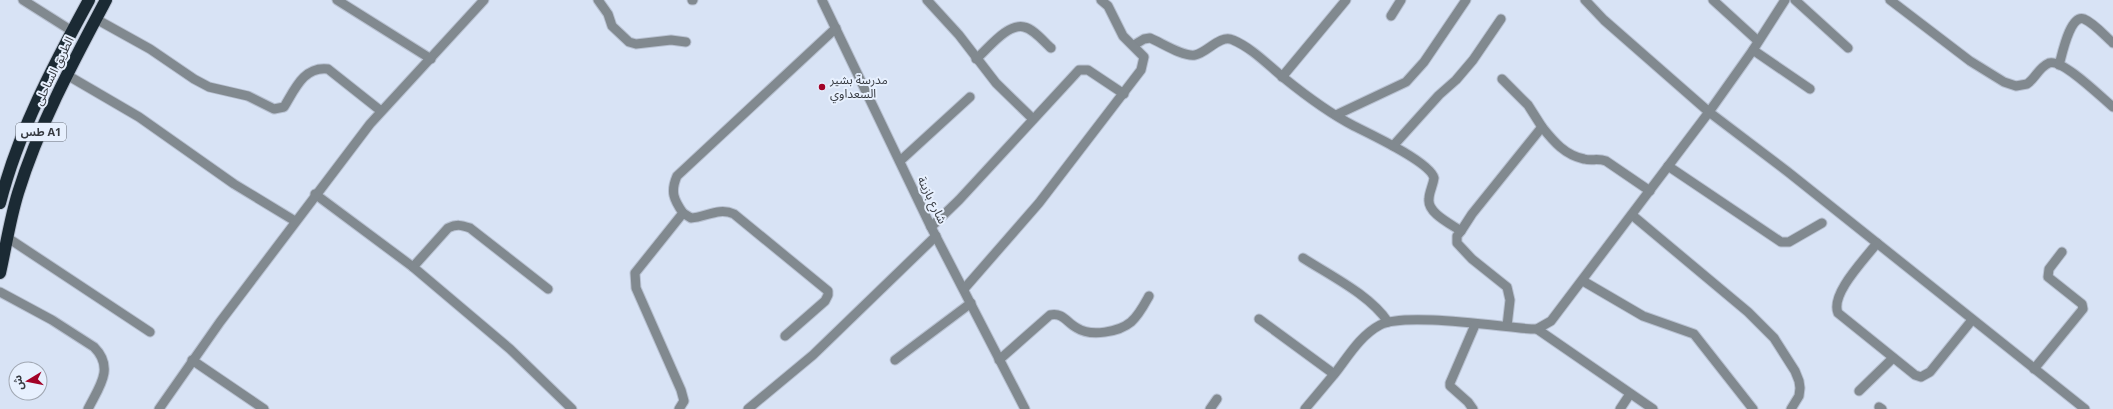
<svg xmlns="http://www.w3.org/2000/svg" width="2113" height="409" viewBox="0 0 2113 409" font-family="Georgia,'Noto Sans Arabic',serif">
<style>
.lines{fill:none;stroke-linecap:round;stroke-linejoin:round}
.minor-casing{stroke:#b8c1d1;stroke-width:11}
.highway-casing{stroke:#b8c1d1;stroke-width:14}
.minor{stroke:#81898f;stroke-width:9}
.highway{stroke:#1b2a34;stroke-width:12}
.poi-dot{fill:#a20227;stroke:#e7f0fe;stroke-width:1.5}
.labels{text-anchor:middle;stroke-width:4;stroke-linejoin:round;paint-order:stroke}
.shield{fill:#e7f0fe;stroke:#6b717a;stroke-width:1}
.shield-label{font-size:11px;font-weight:bold;fill:#363a41}
.street-label{font-size:12px;fill:#363a41;stroke:#e7f0fe}
.poi-label{font-size:12px;fill:#363a41;stroke:#e7f0fe;text-anchor:start}
</style>
<rect width="100%" height="100%" fill="#d8e3f5"/>
<g class="lines">
<!-- minor casing -->
<g class="minor-casing">
<g id="minor">
<polyline points="23,0 72,31"/>
<polyline points="337,0 431,59"/>
<polyline points="598,0 608,14 612,26 629,42 636,44 671,40 686,42"/>
<polyline points="692,0 693,0"/>
<polyline points="822,0 931,227 1025,409"/>
<polyline points="927,0 959,35 996,83 1033,119"/>
<polyline points="1585,0 1604,20 1709,112 1788,172 2085,409"/>
<polyline points="1713,0 1758,41"/>
<polyline points="1795,0 1848,48"/>
<path d="M1890,0l80,61 34,21 12,4 11,-2c9,-6 11,-16 22,-21 13,-5 53,35 64,44"/>
<polyline points="1391,16 1401,0"/>
<path d="M96,19l54,30 44,30 15,8 39,9 26,13 10,-2c11,-18 20,-41 44,-38l53,42"/>
<path d="M1134,45l10,-6 6,-1c12,5 33,19 45,17 12,-2 25,-21 38,-15 19,8 35,25 51,38 21,17 45,35 70,48 16,8 76,36 80,52 -1,8 -5,14 -5,21 -2,14 22,25 32,32l-4,5v7l15,16 35,28 3,13 -3,26"/>
<polyline points="1753,50 1810,89"/>
<path d="M976,59c12,-10 31,-36 48,-32 10,2 20,15 27,21"/>
<path d="M2059,65c3,-10 11,-51 25,-46 10,4 21,17 29,24"/>
<polyline points="67,75 139,117 234,184 295,221"/>
<polyline points="1282,77 1346,0"/>
<polyline points="1502,79 1528,105 1542,127"/>
<polyline points="1336,115 1406,82 1424,62 1466,0"/>
<polyline points="1393,146 1439,95 1456,80 1473,60 1501,19"/>
<polyline points="900,161 970,97"/>
<polyline points="1668,166 1781,242 1789,242 1822,223"/>
<path d="M315,194l98,73 35,-39c9,-4 13,-3 22,0l78,61"/>
<path d="M683,213l8,5c15,-1 28,-11 43,-4l94,77v4l-3,6 -40,35"/>
<polyline points="1632,215 1748,312 1774,338 1795,371 1799,381 1800,388 1799,396 1791,409"/>
<polyline points="931,227 959,200 1079,70 1088,70 1124,94"/>
<path d="M1461,231l11,-17 70,-87c12,15 23,28 42,32 8,2 14,-1 22,2l44,30"/>
<polyline points="8,238 150,332"/>
<path d="M1877,243c-12,16 -47,51 -39,70l77,62 6,2 9,-5 42,-52"/>
<path d="M1303,258c28,18 67,37 85,64"/>
<polyline points="413,267 510,349 572,409"/>
<polyline points="1583,281 1643,316 1694,334 1753,409"/>
<polyline points="964,289 1039,203 1141,70 1144,57 1123,36 1108,6 1101,0"/>
<path d="M0,292l52,28 42,27c21,21 5,40 -6,62"/>
<polyline points="1259,319 1334,374"/>
<polyline points="1537,329 1653,409"/>
<polyline points="192,360 264,409"/>
<polyline points="895,360 971,303"/>
<path d="M999,360l51,-45c13,-3 17,8 27,13 14,9 42,4 54,-6 8,-7 13,-17 18,-26"/>
<polyline points="2034,369 2083,309 2082,304 2048,277 2049,269 2062,252"/>
<polyline points="1859,391 1893,358"/>
<polyline points="1879,407 1882,409"/>
<polyline points="159,409 220,322 370,124 484,0"/>
<path d="M679,409l5,-8 -3,-11 -45,-102 -1,-15 48,-60c-9,-13 -13,-21 -6,-37l159,-148"/>
<polyline points="748,409 813,355 936,236"/>
<polyline points="1210,409 1217,399"/>
<path d="M1305,409c10,-12 21,-25 31,-37 13,-17 25,-37 44,-47 25,-13 120,2 151,4h6l14,-8 158,-209 44,-62 32,-50"/>
<polyline points="1473,409 1468,402 1450,386 1450,383 1475,325"/>
<polyline points="1620,409 1630,394"/>
</g>
</g>
<!-- highway casing -->
<g class="highway-casing">
<g id="highway">
<path d="M0,203c18,-71 54,-139 89,-203"/>
<path d="M0,273c6,-27 10,-54 18,-80 21,-68 55,-131 88,-193"/>
</g>
</g>
<!-- minor -->
<use href="#minor" class="minor"/>
<!-- highway -->
<use href="#highway" class="highway"/>
</g>
<!-- markers -->
<circle class="poi-dot" cx="822" cy="87" r="4"/>
<g class="labels">
<!-- shield labels -->
<rect class="shield" x="16" y="123" width="50" height="18" rx="3"/>
<g class="shield-label">
<text x="41" y="136">طس A1</text>
</g>
<!-- street labels -->
<g class="street-label">
<text transform="translate(54 71) rotate(-64)" y="4">الطريق الساحلى</text>
<text transform="translate(932 200) rotate(64)" y="4">شارع بازينة</text>
</g>
<!-- poi labels -->
<g class="poi-label">
<text x="830" y="84">مدرسة بشير<tspan x="830" dy="14">السعداوي</tspan></text>
</g>
</g>
<!-- north arrow -->
<g transform="translate(28 381) rotate(260)"><circle r="19" fill="#e7f0fe" stroke="#a0a7b2"/>
<path d="M0-3L7 15L0 10L-7 15Z" fill="#a20227"/>
<text y="-6" font-size="11" font-weight="bold" text-anchor="middle" fill="#363a41">ش</text>
</g>
</svg>
